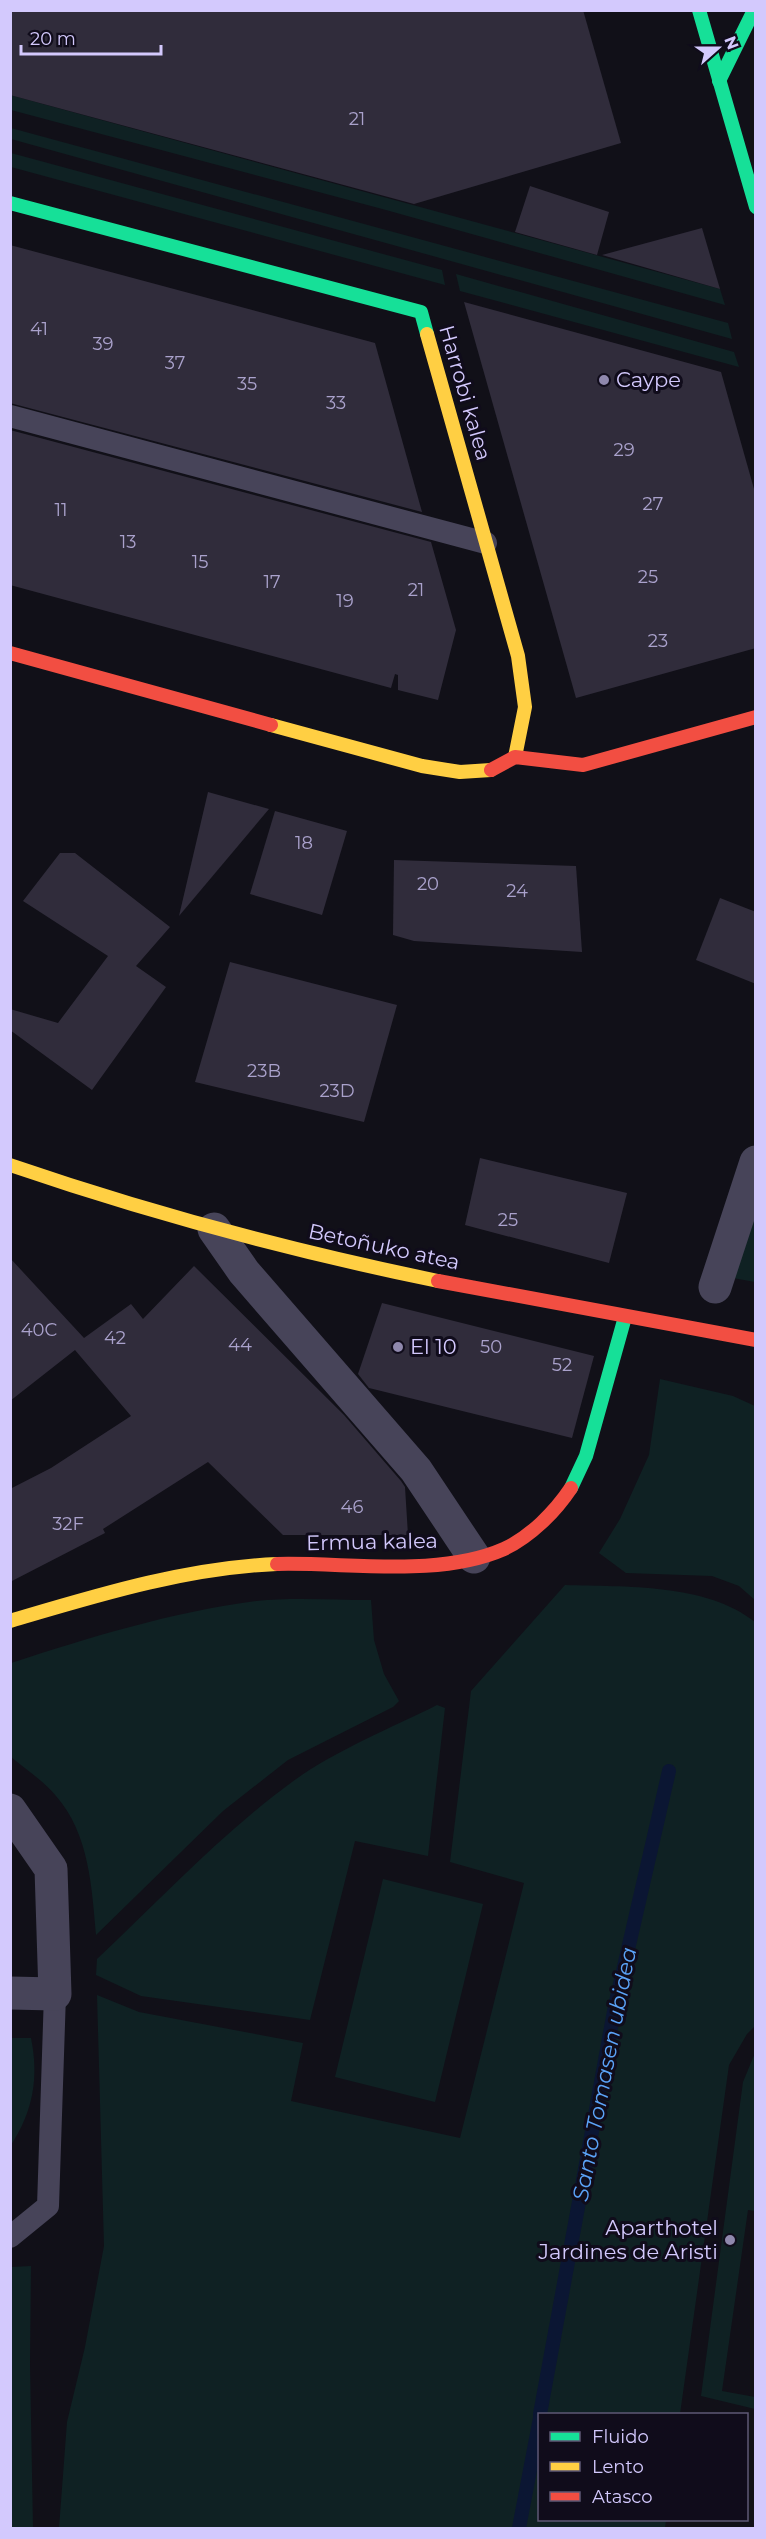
<svg xmlns="http://www.w3.org/2000/svg" width="766" height="2539" viewBox="0 0 766 2539" font-family="Montserrat,sans-serif">
<style>
.green{fill:#0f2123}
.lines{fill:none;stroke-linecap:round;stroke-linejoin:round}
.stream{stroke:#0b1633;stroke-width:14}
.building{fill:#302c3b}
.lane{stroke:#474459;stroke-width:22}
.street{stroke:#474459;stroke-width:33}
.fast{stroke:#16e098;stroke-width:14}
.slow{stroke:#ffcf43;stroke-width:14}
.jam{stroke:#f24e42;stroke-width:14}
.poi-dot{fill:#8f88ad;stroke:#100c1b;stroke-width:2}
.labels{text-anchor:middle;stroke-width:6;stroke-linejoin:round;paint-order:stroke}
.number-label{font-size:18px;fill:#aaa2cc}
.poi-label{font-size:21px;fill:#d3c9fd;stroke:#100c1b;text-anchor:start}
.street-label{font-size:21px;fill:#d3c9fd;stroke:#100c1b}
.water-label{font-size:22px;font-style:italic;fill:#5ba3f8;stroke:#100c1b}
</style>
<rect width="100%" height="100%" fill="#111018"/>
<!-- green -->
<g class="green">
<polygon points="10,95 720,289 725,305 386,210 11,110"/>
<polygon points="11,128 728,323 732,339 11,139"/>
<polygon points="11,153 442,270 445,285 11,167"/>
<polygon points="456,274 734,352 739,367 460,291"/>
<polygon points="755,1208 755,1282 733,1278"/>
<polygon points="660,1379 733,1396 755,1406 755,1600 739,1586 712,1576 626,1573 599,1553 620,1519 649,1455"/>
<path d="M565,1585c60,2 141,-2 190,37v404l-8,8 -18,31 -49,349h-140v106h126l-1,8h-606l8,-106 18,-75 19,-101 -7,-251 42,17 164,31 -12,58 169,37 64,-255 -74,-21 21,-171z"/>
<path d="M371,1600l3,40 10,34 15,27 -6,6 -105,53 -65,51 -127,124c-4,-47 -7,-102 -40,-139 -12,-15 -31,-27 -45,-39v-94c80,-26 161,-51 245,-62 37,-4 77,-1 115,-1z"/>
<path d="M437,1705l8,3 -17,148 -73,-15 -45,179 -169,-24 -45,-21 1,-16c63,-59 125,-126 195,-177 44,-32 97,-53 145,-77z"/>
<polygon points="383,1879 483,1904 435,2102 335,2077"/>
<path d="M11,2038h20c8,40 2,73 -20,107z"/>
<polygon points="755,2053 755,2211 748,2210 722,2391 755,2397 755,2409 701,2396 743,2082"/>
<polygon points="31,2266 30,2364 33,2528 11,2528 11,2267"/>
</g>
<g class="lines">
<!-- stream -->
<g class="stream">
<polyline points="540,2414 615,2006 669,1771"/>
<polyline points="519,2528 540,2418"/>
</g>
</g>
<!-- building -->
<g class="building">
<polygon points="10,10 583,10 621,143 414,204 10,95"/>
<polygon points="530,186 609,212 597,255 515,232"/>
<polygon points="702,228 720,289 602,255"/>
<polygon points="10,245 375,343 422,512 10,403"/>
<polygon points="464,302 721,372 756,496 756,648 576,698"/>
<polygon points="10,430 431,542 456,630 438,700 398,690 398,675 395,674 391,688 10,585"/>
<polygon points="208,792 269,809 179,916"/>
<polygon points="275,811 347,831 322,915 250,894"/>
<polygon points="60,853 75,853 170,927 136,966 166,987 92,1090 10,1030 10,1009 58,1023 108,956 23,901"/>
<polygon points="394,860 576,866 582,952 414,941 393,935"/>
<polygon points="720,898 756,912 756,984 696,960"/>
<polygon points="230,962 397,1005 364,1122 195,1082"/>
<polygon points="480,1158 627,1193 609,1263 465,1225"/>
<polygon points="10,1258 84,1338 131,1304 143,1319 194,1266 344,1415 401,1481 405,1487 408,1535 283,1535 208,1462 103,1529 105,1533 10,1582 10,1489 51,1468 131,1416 75,1350 10,1401"/>
<polygon points="382,1303 594,1356 572,1438 369,1388 358,1374"/>
</g>
<g class="lines">
<!-- lane -->
<g class="lane">
<polyline points="10,416 486,543"/>
<polyline points="10,2237 48,2206 55,1994"/>
</g>
<!-- street -->
<g class="street">
<polyline points="214,1229 244,1272 416,1470 474,1557"/>
<polyline points="715,1287 756,1162"/>
<polyline points="10,1810 51,1869 55,1994 10,1993"/>
</g>
<!-- fast -->
<g class="fast">
<polyline points="699,10 756,207"/>
<polyline points="719,81 754,10"/>
<polyline points="10,203 421,312 427,334"/>
<polyline points="571,1488 586,1456 625,1317"/>
</g>
<!-- slow -->
<g class="slow">
<polyline points="427,334 518,656 525,707 515,757"/>
<polyline points="271,725 422,766 460,772 491,770"/>
<path d="M10,1165c140,48 282,86 428,116"/>
<path d="M10,1621c88,-26 175,-53 267,-57"/>
</g>
<!-- jam -->
<g class="jam">
<polyline points="10,653 271,725"/>
<polyline points="491,770 515,757 583,765 756,717"/>
<polyline points="438,1281 756,1340"/>
<path d="M277,1564c71,-2 161,14 227,-15 26,-12 51,-37 67,-61"/>
</g>
</g>
<!-- markers -->
<g class="poi-dot">
<circle cx="604" cy="380" r="6"/>
<circle cx="398" cy="1347" r="6"/>
<circle cx="730" cy="2240" r="6"/>
</g>
<g class="labels">
<!-- number labels -->
<g class="number-label">
<text x="357" y="125">21</text>
<text x="39" y="335">41</text>
<text x="103" y="350">39</text>
<text x="175" y="369">37</text>
<text x="247" y="390">35</text>
<text x="336" y="409">33</text>
<text x="624" y="456">29</text>
<text x="653" y="510">27</text>
<text x="61" y="516">11</text>
<text x="128" y="548">13</text>
<text x="200" y="568">15</text>
<text x="648" y="583">25</text>
<text x="272" y="588">17</text>
<text x="416" y="596">21</text>
<text x="345" y="607">19</text>
<text x="658" y="647">23</text>
<text x="304" y="849">18</text>
<text x="428" y="890">20</text>
<text x="517" y="897">24</text>
<text x="264" y="1077">23B</text>
<text x="337" y="1097">23D</text>
<text x="508" y="1226">25</text>
<text x="39" y="1336">40C</text>
<text x="115" y="1344">42</text>
<text x="240" y="1351">44</text>
<text x="491" y="1353">50</text>
<text x="562" y="1371">52</text>
<text x="352" y="1513">46</text>
<text x="68" y="1530">32F</text>
</g>
<!-- poi labels -->
<g class="poi-label">
<text x="616" y="387">Caype</text>
<text x="410" y="1354">El 10</text>
<text x="718" y="2235" text-anchor="end">Aparthotel<tspan x="718" dy="24">Jardines de Aristi</tspan></text>
</g>
<!-- street labels -->
<g class="street-label">
<text transform="translate(465 393) rotate(74)" y="7">Harrobi kalea</text>
<text transform="translate(384 1247) rotate(12)" y="7">Betoñuko atea</text>
<text transform="translate(372 1542) rotate(-1)" y="7">Ermua kalea</text>
</g>
<!-- water labels -->
<g class="water-label">
<text transform="translate(604 2074) rotate(-79)" y="8">Santo Tomasen ubidea</text>
</g>
</g>
<!-- border -->
<rect width="766" height="2539" fill="none" stroke="#d3c9fd" stroke-width="24"/>
<!-- legend -->
<rect x="538" y="2413" width="210" height="108" fill="#100c1b" stroke="#5e5875" stroke-width="1.5"/>
<rect x="550" y="2432" width="30" height="9" fill="#16e098" stroke="#5e5875" stroke-width="1.5"/>
<text x="592" y="2443" font-size="18" fill="#d3c9fd">Fluido</text>
<rect x="550" y="2462" width="30" height="9" fill="#ffcf43" stroke="#5e5875" stroke-width="1.5"/>
<text x="592" y="2473" font-size="18" fill="#d3c9fd">Lento</text>
<rect x="550" y="2492" width="30" height="9" fill="#f24e42" stroke="#5e5875" stroke-width="1.5"/>
<text x="592" y="2503" font-size="18" fill="#d3c9fd">Atasco</text>
<!-- north arrow -->
<g transform="translate(718 48) rotate(69)" stroke="#100c1b" stroke-width="4.5" paint-order="stroke">
<path d="M0-4.5L10 22L0 15L-10 22Z" fill="#d3c9fd"/>
<text y="-9" font-size="16" font-weight="bold" text-anchor="middle" fill="#d3c9fd">N</text>
</g>
<!-- scale -->
<path d="M21 45v9h140v-9" fill="none" stroke="#d3c9fd" stroke-width="3"/>
<text x="30" y="45" font-size="18" fill="#d3c9fd" stroke="#100c1b" stroke-width="4.5" paint-order="stroke">20 m</text>
</svg>
